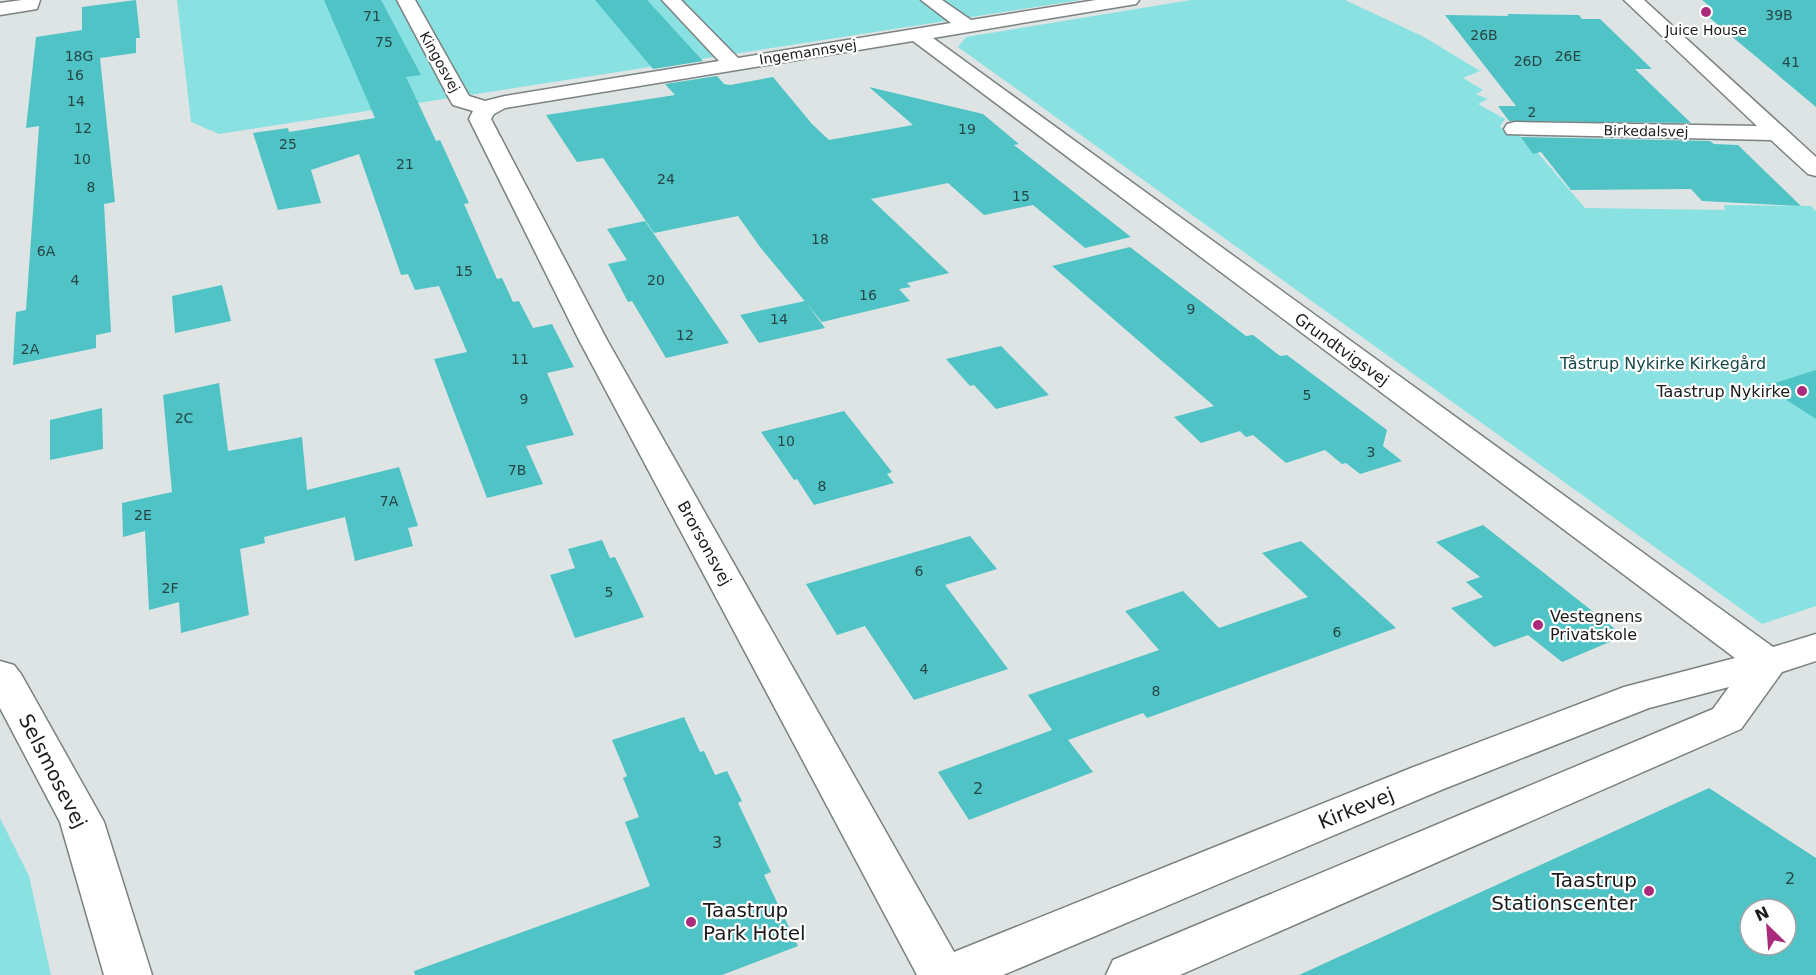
<svg xmlns="http://www.w3.org/2000/svg" width="1816" height="975" viewBox="0 0 1816 975" font-family="'DejaVu Sans',sans-serif">
<style>
.green{fill:#89e1e2}
.building{fill:#4fc3c5;fill-rule:evenodd}
.lines{fill:none;stroke-linecap:round;stroke-linejoin:round}
.minor-casing{stroke:#7b8181;stroke-width:3}
.minor{fill:#fff;fill-rule:evenodd}
.poi-dot{fill:#aa2b7b;stroke:#fff;stroke-width:2}
.labels{text-anchor:middle;stroke-width:4.5;stroke-linejoin:round;paint-order:stroke}
.number-label{font-size:14px;fill:#274646}
.far-poi-label{font-size:14px;fill:#1a1c1c;stroke:#fff}
.far-street-label{font-size:14px;fill:#1a1c1c;stroke:#fff}
.street-label{font-size:16px;fill:#1a1c1c;stroke:#fff}
.park-label{font-size:16px;fill:#144849;stroke:#fff}
.poi-label{font-size:16px;fill:#1a1c1c;stroke:#fff;text-anchor:end}
.near-number-label{font-size:16px;fill:#274646}
.near-street-label{font-size:20px;fill:#1a1c1c;stroke:#fff}
.near-poi-label{font-size:20px;fill:#1a1c1c;stroke:#fff;text-anchor:end}
</style>
<rect width="100%" height="100%" fill="#dee4e4"/>
<!-- green -->
<g class="green">
<polygon points="177,0 1081,0 219,134 191,122"/>
<polygon points="1191,0 1345,0 1424,37 1480,71 1463,78 1483,90 1476,94 1488,99 1478,104 1505,119 1500,127 1526,139 1585,208 1725,210 1724,205 1811,206 1816,211 1816,606 1762,624 958,47 966,37"/>
<polygon points="0,818 29,876 51,975 0,975"/>
</g>
<!-- building -->
<g class="building">
<polygon points="136,0 140,38 136,38 136,53 100,58 115,202 104,204 111,332 96,335 96,348 13,365 16,312 26,310 39,126 26,128 36,37 82,30 82,7"/>
<polygon points="324,0 381,0 421,75 406,77 436,141 440,140 469,203 464,204 497,279 502,278 513,302 519,301 533,328 552,324 574,367 547,373 574,435 526,446 543,484 487,498 434,359 467,352 439,286 415,290 408,274 401,275 359,154 311,170 321,203 278,210 253,133 288,128 289,132 375,118"/>
<polygon points="595,0 647,0 703,61 653,69"/>
<polygon points="1702,0 1816,0 1816,107 1699,9 1713,9"/>
<polygon points="1507,14 1579,15 1582,19 1600,19 1652,69 1635,69 1691,123 1509,121 1498,106 1516,106 1445,15 1509,16"/>
<polygon points="717,76 724,84 730,85 773,77 812,124 829,140 913,125 869,87 983,114 1019,144 1014,145 1131,237 1085,248 1033,205 984,215 948,183 871,199 949,273 907,283 911,287 899,289 910,301 822,322 760,247 738,216 654,233 603,158 577,162 546,115 675,95 665,84"/>
<polygon points="1521,137 1710,141 1714,144 1738,145 1801,206 1702,201 1691,189 1571,190 1541,152 1533,154"/>
<polygon points="645,221 729,343 666,358 632,301 628,302 608,264 627,260 607,229"/>
<polygon points="1130,247 1246,336 1253,335 1280,356 1287,355 1387,430 1383,446 1402,461 1360,474 1346,463 1342,464 1325,450 1286,463 1253,435 1246,437 1240,431 1201,443 1174,417 1214,406 1052,266"/>
<polygon points="222,285 231,321 175,333 172,296"/>
<polygon points="805,301 825,328 759,343 740,315"/>
<polygon points="1001,346 1049,395 996,409 974,385 970,386 946,359"/>
<polygon points="1816,370 1816,419 1765,386"/>
<polygon points="219,383 228,451 302,437 307,490 399,467 418,526 408,528 413,546 355,561 345,517 264,537 265,543 240,549 249,615 181,633 179,602 149,610 145,531 123,537 122,503 172,492 163,395"/>
<polygon points="102,408 103,449 50,460 50,420"/>
<polygon points="844,411 892,472 887,474 894,483 814,505 797,479 794,480 761,432"/>
<polygon points="1483,525 1624,636 1562,662 1528,635 1494,647 1451,608 1483,597 1466,582 1480,577 1436,542"/>
<polygon points="970,536 997,569 945,585 1008,669 914,700 865,626 837,635 806,584"/>
<polygon points="602,540 610,558 615,557 644,617 575,638 550,575 575,568 568,549"/>
<polygon points="1301,541 1396,628 1147,718 1143,713 1068,740 1093,772 969,820 938,772 1052,730 1028,695 1159,650 1125,611 1183,591 1219,628 1308,597 1262,553"/>
<polygon points="684,717 700,752 704,751 715,775 727,771 742,801 738,803 771,872 764,875 798,946 722,975 415,975 414,971 650,886 625,822 639,817 623,778 627,776 612,740"/>
<path d="M1709,788l107,70v117h-517zM1750,909h36v36h-36z"/>
</g>
<g class="lines">
<!-- minor casing -->
<g class="minor-casing">
<g id="minor">
<polygon points="22,0 40,0 37,9 0,15 0,3"/>
<path d="M397,0h18l54,96 16,5 20,-5 214,-35 -57,-61h19l57,58 213,-35 -30,-23h21l29,20 125,-20h43l-3,4 -6,1 -197,33 840,609 43,-13v27l-34,11 -41,57 -561,246h-74l7,-15 600,-251 16,-22 -80,21 -208,82 -438,185h-86l-338,-635 -110,-221 4,-8 -20,-6 -3,-5zM913,41l822,617 -111,29 -213,81 -457,184 -347,-612 -116,-221 3,-5 11,-6z"/>
<polygon points="1624,0 1644,0 1816,157 1816,176 1808,174 1771,140 1507,134 1504,129 1507,124 1515,122 1757,126"/>
<polygon points="0,661 14,665 21,674 104,822 152,975 104,975 60,822 0,708"/>
</g>
</g>
<!-- minor -->
<use href="#minor" class="minor"/>
</g>
<!-- markers -->
<g class="poi-dot">
<circle cx="1706" cy="12" r="6"/>
<circle cx="1802" cy="391" r="6"/>
<circle cx="1538" cy="625" r="6"/>
<circle cx="1649" cy="891" r="6"/>
<circle cx="691" cy="922" r="6"/>
</g>
<g class="labels">
<!-- number labels -->
<g class="number-label">
<text x="1779" y="20">39B</text>
<text x="372" y="21">71</text>
<text x="1484" y="40">26B</text>
<text x="384" y="47">75</text>
<text x="79" y="61">18G</text>
<text x="1568" y="61">26E</text>
<text x="1528" y="66">26D</text>
<text x="1791" y="67">41</text>
<text x="75" y="80">16</text>
<text x="76" y="106">14</text>
<text x="1532" y="117">2</text>
<text x="83" y="133">12</text>
<text x="967" y="134">19</text>
<text x="288" y="149">25</text>
<text x="82" y="164">10</text>
<text x="405" y="169">21</text>
<text x="666" y="184">24</text>
<text x="91" y="192">8</text>
<text x="1021" y="201">15</text>
<text x="820" y="244">18</text>
<text x="46" y="256">6A</text>
<text x="464" y="276">15</text>
<text x="75" y="285">4</text>
<text x="656" y="285">20</text>
<text x="868" y="300">16</text>
<text x="1191" y="314">9</text>
<text x="779" y="324">14</text>
<text x="685" y="340">12</text>
<text x="30" y="354">2A</text>
<text x="520" y="364">11</text>
<text x="1307" y="400">5</text>
<text x="524" y="404">9</text>
<text x="184" y="423">2C</text>
<text x="786" y="446">10</text>
<text x="1371" y="457">3</text>
<text x="517" y="475">7B</text>
<text x="822" y="491">8</text>
<text x="389" y="506">7A</text>
<text x="143" y="520">2E</text>
<text x="919" y="576">6</text>
<text x="170" y="593">2F</text>
<text x="609" y="597">5</text>
<text x="1337" y="637">6</text>
<text x="924" y="674">4</text>
<text x="1156" y="696">8</text>
</g>
<!-- far-poi labels -->
<g class="far-poi-label">
<text x="1706" y="35">Juice House</text>
</g>
<!-- far-street labels -->
<g class="far-street-label">
<text transform="translate(808 52) rotate(-9)" y="5">Ingemannsvej</text>
<text transform="translate(440 62) rotate(61)" y="5">Kingosvej</text>
<text transform="translate(1646 131) rotate(1)" y="5">Birkedalsvej</text>
</g>
<!-- street labels -->
<g class="street-label">
<text transform="translate(1342 349) rotate(36)" y="6">Grundtvigsvej</text>
<text transform="translate(705 543) rotate(61)" y="6">Brorsonsvej</text>
</g>
<!-- park labels -->
<g class="park-label">
<text x="1663" y="369">Tåstrup Nykirke Kirkegård</text>
</g>
<!-- poi labels -->
<g class="poi-label">
<text x="1790" y="397">Taastrup Nykirke</text>
<text x="1550" y="622" text-anchor="start">Vestegnens<tspan x="1550" dy="18">Privatskole</tspan></text>
</g>
<!-- near-number labels -->
<g class="near-number-label">
<text x="978" y="794">2</text>
<text x="717" y="848">3</text>
<text x="1790" y="884">2</text>
</g>
<!-- near-street labels -->
<g class="near-street-label">
<text transform="translate(53 771) rotate(63)" y="7">Selsmosevej</text>
<text transform="translate(1356 808) rotate(-22)" y="7">Kirkevej</text>
</g>
<!-- near-poi labels -->
<g class="near-poi-label">
<text x="1637" y="887">Taastrup<tspan x="1637" dy="23">Stationscenter</tspan></text>
<text x="703" y="917" text-anchor="start">Taastrup<tspan x="703" dy="23">Park Hotel</tspan></text>
</g>
</g>
<!-- north arrow -->
<g transform="translate(1768 927) rotate(335)"><circle r="28" fill="#ffffff" stroke="#a3a4a4" stroke-width="1.5"/>
<path d="M0-4.5L10 22L0 15L-10 22Z" fill="#aa2b7b"/>
<text y="-9" font-size="16" font-weight="bold" text-anchor="middle" fill="#1a1c1c">N</text>
</g>
</svg>
